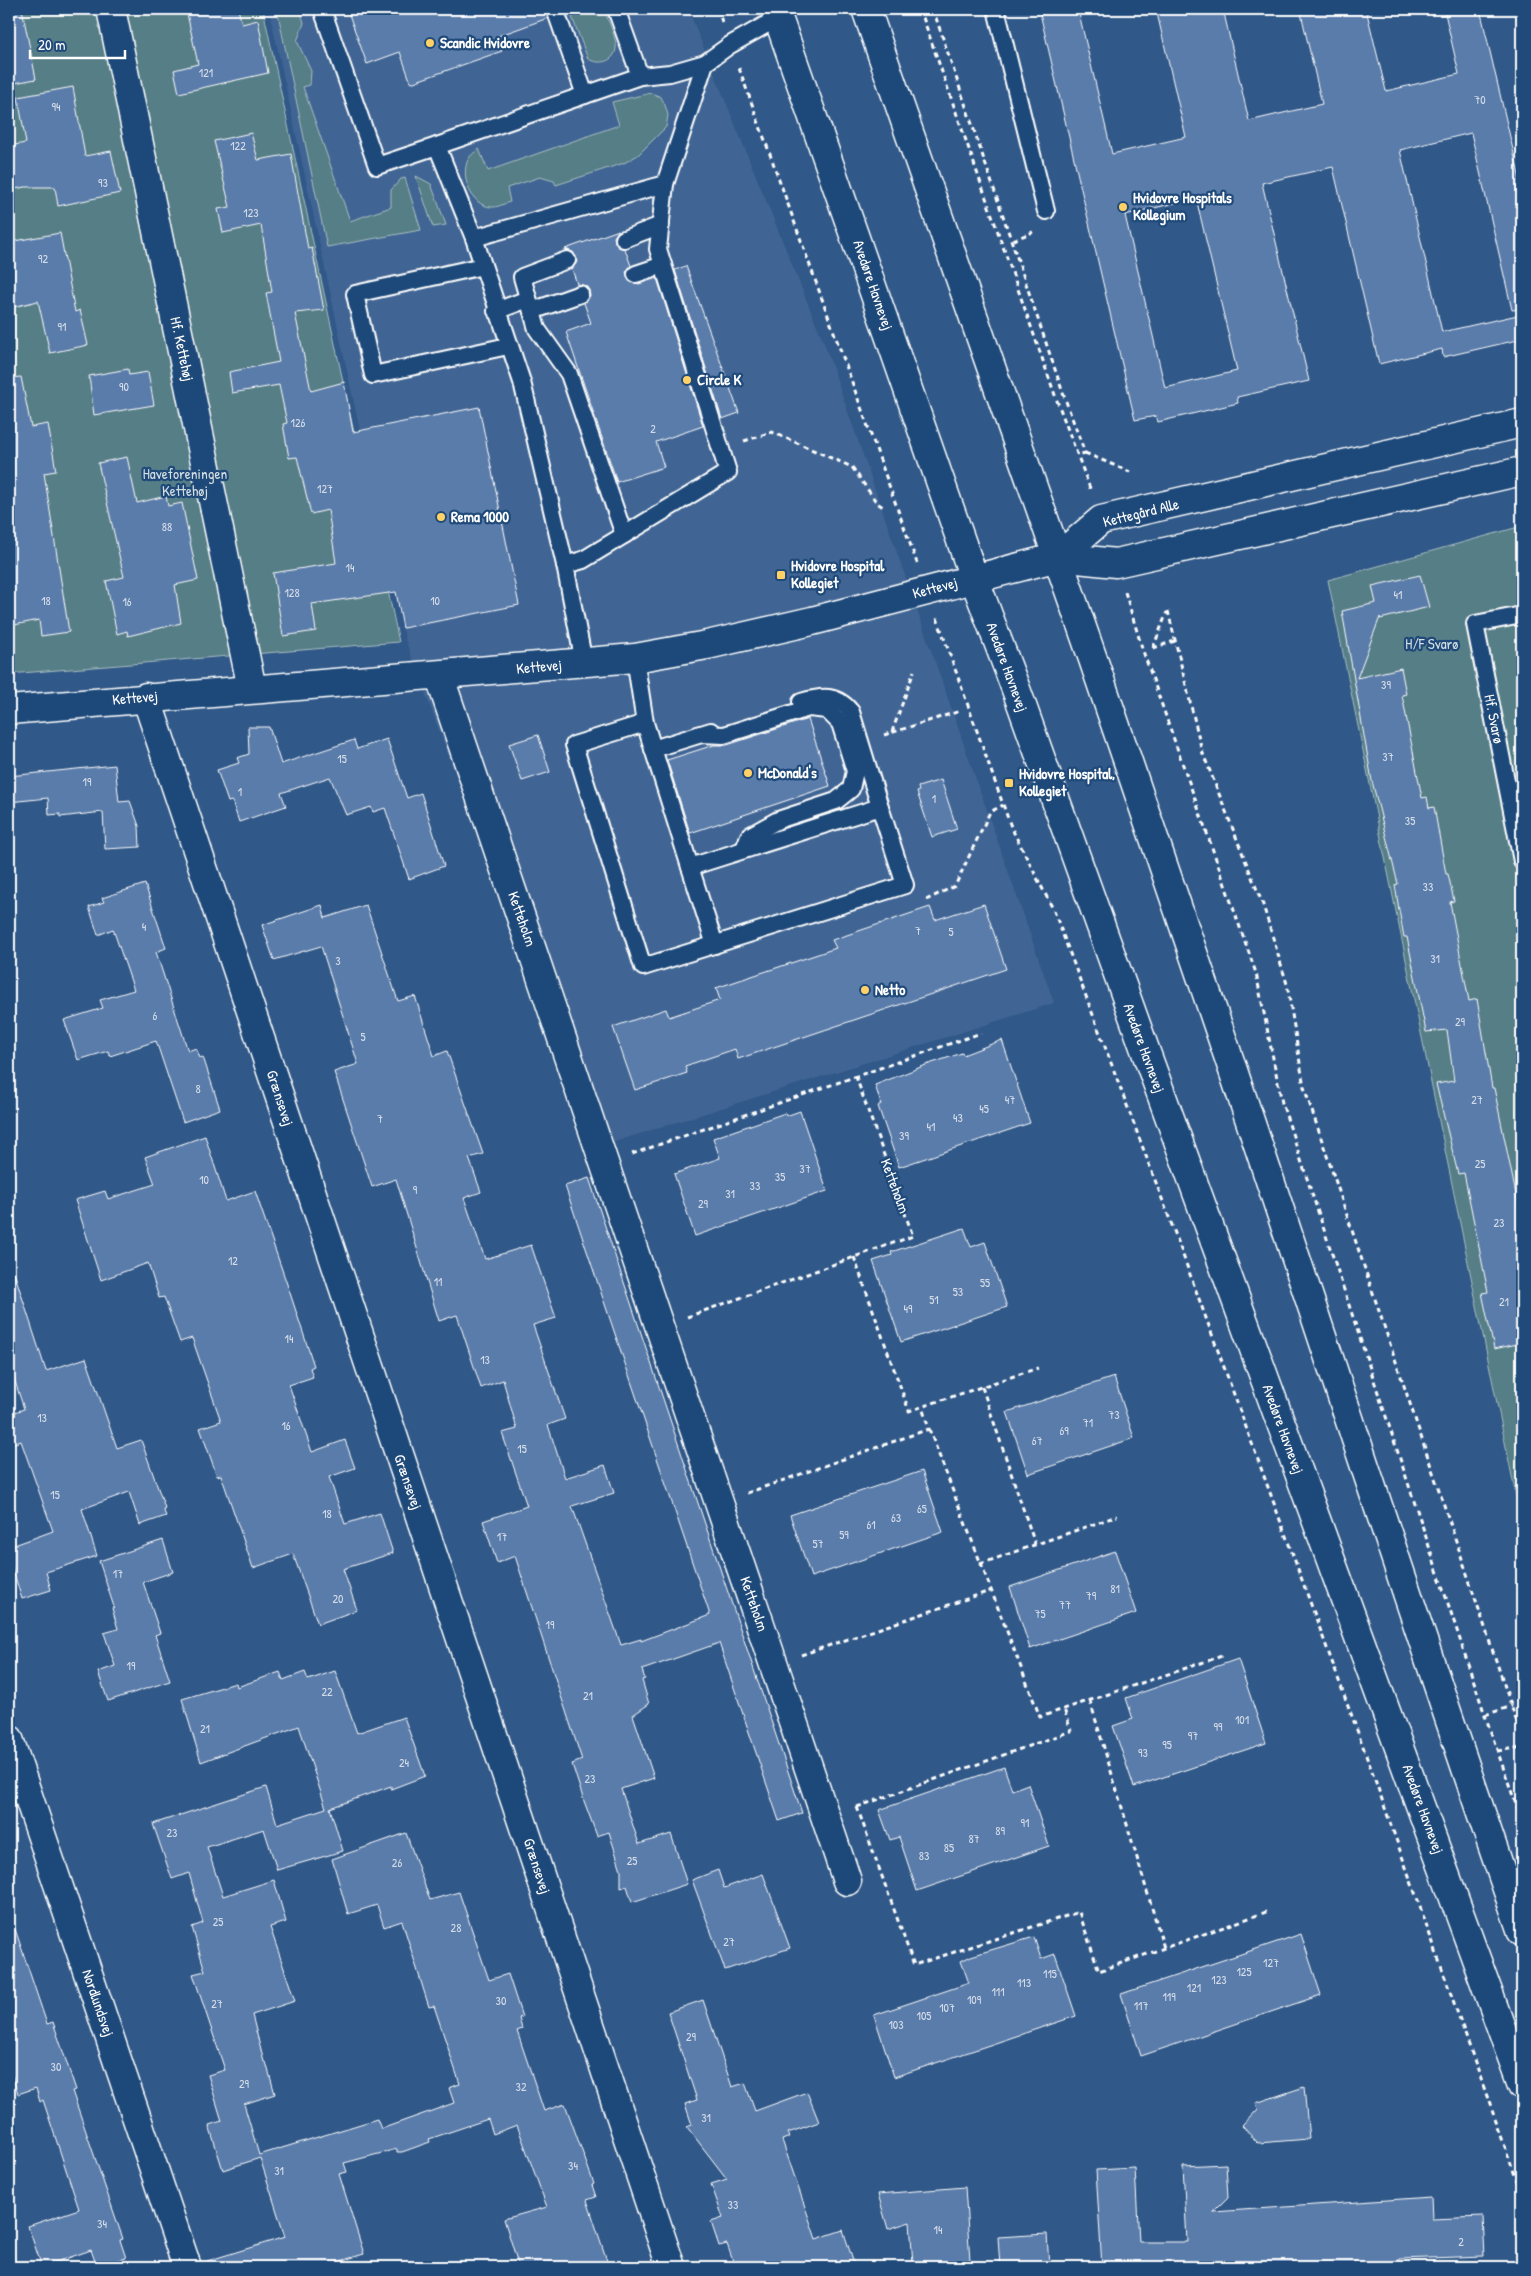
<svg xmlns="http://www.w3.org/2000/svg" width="1531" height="2276" viewBox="0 0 1531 2276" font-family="'Patrick Hand',sans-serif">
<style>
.built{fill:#416594}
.green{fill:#557e86;stroke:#aabec2}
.building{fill:#5a7baa;stroke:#fff;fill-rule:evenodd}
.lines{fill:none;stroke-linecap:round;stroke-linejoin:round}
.lane-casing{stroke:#fff;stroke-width:20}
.street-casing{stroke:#fff;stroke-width:31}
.secondary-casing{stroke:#fff;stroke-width:31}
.path{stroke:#fff;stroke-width:3;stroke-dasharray:5 4;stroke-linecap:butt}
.lane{stroke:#1f4a7a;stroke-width:16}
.street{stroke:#1f4a7a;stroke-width:28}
.secondary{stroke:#1f4a7a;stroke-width:28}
.poi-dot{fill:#ffd166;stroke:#1f4a7a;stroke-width:2}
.labels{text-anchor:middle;stroke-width:4.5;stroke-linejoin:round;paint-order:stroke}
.number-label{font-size:12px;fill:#d6deea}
.poi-label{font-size:15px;font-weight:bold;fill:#fff;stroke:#1f4a7a;text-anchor:start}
.street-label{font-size:15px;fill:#fff;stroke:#1f4a7a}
.park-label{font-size:15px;fill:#d4dfe1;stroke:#1f4a7a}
</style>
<rect width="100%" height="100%" fill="#305888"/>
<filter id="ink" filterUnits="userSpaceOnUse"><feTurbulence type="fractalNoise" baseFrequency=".02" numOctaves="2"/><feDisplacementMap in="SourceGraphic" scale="10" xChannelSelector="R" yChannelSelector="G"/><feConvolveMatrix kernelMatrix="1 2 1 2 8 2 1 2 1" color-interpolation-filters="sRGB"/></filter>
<g filter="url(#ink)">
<!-- built -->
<polygon class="built" points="269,9 688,9 824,343 1054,1003 595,1148 405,639"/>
<!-- green -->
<g class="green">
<polygon points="9,9 263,9 399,642 9,674"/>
<polygon points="277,9 300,9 304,23 297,41 311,71 310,85 303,87 350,221 391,207 391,190 401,179 405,178 421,230 327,247"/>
<path d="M569,9h35c3,10 10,23 12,34 2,18 -15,23 -28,16z"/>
<path d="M651,93l10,4 4,8 3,10 -2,12 -28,28 -14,8 -68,22 -2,-4 -14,-4 -33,11 3,14c-5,1 -13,6 -19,5 -20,-1 -31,-31 -23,-47 2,-5 7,-8 11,-11l9,22 131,-46 -7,-23z"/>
<polygon points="416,176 431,184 446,225 433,227"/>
<polygon points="1522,526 1522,1525 1328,580"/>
</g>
<!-- building -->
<g class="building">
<polygon points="9,9 22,9 36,79 9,84"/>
<polygon points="186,9 238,9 242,24 258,20 268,73 179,93 174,70 198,64"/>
<polygon points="347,9 545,9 548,18 498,36 502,51 411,83 400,52 367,64"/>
<path d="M1039,9h39l34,145 74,-17 -30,-128h67l26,112 73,-17 -22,-95h66l20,82 73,-17 -15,-65h36l42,179v121l-10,1 -41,-177 -71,17 42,182 80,-18v25l-79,18 -1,-8 -63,15 -46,-197 -71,16 47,198 -72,16 1,6 -80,19 -2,-6 -21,4zM1196,198l41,173 -72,17 -40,-173z"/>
<polygon points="73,87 85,156 111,151 120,193 58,206 55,187 25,187 9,190 9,146 26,143 18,97"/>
<polygon points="251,133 258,160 291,154 308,249 312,248 324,310 295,313 311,391 344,382 353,432 479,407 519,605 403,628 396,592 312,604 316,631 283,636 273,573 336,563 328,510 311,514 297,457 289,458 283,424 287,423 279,385 232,393 229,372 279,362 266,293 272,292 261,225 223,233 218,209 230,207 214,141"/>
<polygon points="619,230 614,237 615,242 618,247 625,249 631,266 626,272 629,281 639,284 657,278 703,426 656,442 664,467 617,482 566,332 591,323 584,303 590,296 589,290 586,286 577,284 572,269 577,262 576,257 573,252 565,249"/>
<polygon points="60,233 75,312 80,310 88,345 50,353 38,301 9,308 9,242"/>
<polygon points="686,266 739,413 722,419 675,270"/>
<polygon points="128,369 129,375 148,372 154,405 94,415 89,376"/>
<polygon points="21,377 31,427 48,424 56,471 44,473 69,632 41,636 39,620 9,626 9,378"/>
<polygon points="127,457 137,503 166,496 168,506 182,503 198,580 175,585 181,623 128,636 127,631 117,634 106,581 124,577 98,463"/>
<polygon points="1420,575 1429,607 1380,619 1380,617 1357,678 1401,668 1406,694 1402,695 1422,798 1427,797 1429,808 1434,807 1446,874 1448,874 1454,901 1450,902 1469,1001 1477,999 1492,1088 1494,1088 1519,1209 1522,1208 1522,1343 1494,1349 1482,1293 1488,1292 1464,1173 1458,1174 1436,1084 1454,1081 1447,1030 1426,1032 1407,937 1404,937 1399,910 1395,885 1398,884 1372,781 1342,611 1376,603 1372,586"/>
<polygon points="808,719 830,786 690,833 667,760 714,745 727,745"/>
<polygon points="248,727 269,727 281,764 354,740 357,749 387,739 407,798 421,793 444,866 409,879 385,808 373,812 371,807 346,815 330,777 281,793 286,806 239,822 232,801 228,802 217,770 239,763 237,758 249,754"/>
<polygon points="538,735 550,772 522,781 509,744"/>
<polygon points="115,765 119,802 130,801 139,826 140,847 105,849 103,812 60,817 60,814 49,815 48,798 9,802 9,776"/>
<polygon points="941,780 957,829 932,837 917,792 919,791 918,787"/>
<polygon points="145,884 166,948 156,952 188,1051 196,1048 200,1058 203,1057 220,1109 183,1122 156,1041 110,1056 108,1051 78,1060 64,1020 103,1008 100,1000 134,990 113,929 98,935 89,907 104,902 102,898"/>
<polygon points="984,904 1006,969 738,1059 735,1049 685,1066 687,1073 635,1090 613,1027 666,1009 669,1017 720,1000 716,988 836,948 832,940 930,907 935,920"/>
<polygon points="322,905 325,918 366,905 398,1001 415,996 434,1056 447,1051 483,1154 469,1158 481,1192 464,1198 485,1259 531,1245 556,1318 533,1325 565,1419 548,1425 565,1478 605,1465 614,1493 572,1506 621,1645 641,1639 641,1641 710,1615 565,1186 589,1178 802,1813 779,1821 719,1643 642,1670 645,1679 642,1680 649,1704 633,1715 654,1778 621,1789 639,1844 671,1834 687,1884 632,1902 627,1886 621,1888 621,1870 609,1832 597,1836 584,1801 572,1764 582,1760 515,1556 497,1563 483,1521 527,1506 502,1433 517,1429 503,1380 481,1388 457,1315 439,1321 396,1179 372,1187 334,1072 358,1064 321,946 274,960 262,925"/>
<polygon points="1002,1040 1030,1123 899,1167 878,1106 881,1104 875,1085 926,1065 962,1053 963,1055"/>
<polygon points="800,1111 827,1191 695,1236 674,1174 720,1158 713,1138 785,1113 786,1116"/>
<polygon points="205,1136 226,1201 255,1191 289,1290 314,1366 310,1368 313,1377 289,1385 312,1452 345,1440 355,1468 329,1477 345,1524 380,1513 393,1553 343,1569 357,1610 318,1624 293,1554 253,1568 221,1475 217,1476 200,1428 221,1421 192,1338 180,1342 164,1297 159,1298 148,1263 101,1280 75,1200 105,1191 108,1199 155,1184 145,1157"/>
<polygon points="964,1228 971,1247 985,1242 1007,1307 901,1342 873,1261 892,1255 891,1252"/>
<polygon points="14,1272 46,1371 86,1358 117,1448 141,1440 165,1508 163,1509 166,1516 140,1525 129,1492 82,1509 97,1556 46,1572 51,1590 22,1599 9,1558 9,1547 53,1531 21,1441 9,1445 9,1414 24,1409 9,1363 9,1273"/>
<polygon points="1114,1377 1134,1438 1028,1474 1007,1412"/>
<polygon points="922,1471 943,1532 811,1577 790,1515"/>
<polygon points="163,1540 173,1572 143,1582 160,1633 155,1635 170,1681 108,1701 98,1672 115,1666 104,1633 118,1629 112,1608 114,1607 99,1561"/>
<polygon points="1115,1551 1136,1613 1030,1649 1010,1587"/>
<polygon points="1238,1659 1266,1743 1134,1787 1113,1726 1133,1719 1126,1698"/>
<polygon points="335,1671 357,1733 404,1717 425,1776 391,1789 391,1786 330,1808 343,1851 277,1870 264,1829 207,1847 223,1896 274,1880 286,1922 270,1927 295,2001 252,2015 264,2062 266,2062 275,2094 244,2104 259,2155 377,2119 381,2129 454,2103 449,2088 460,2084 434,2006 429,2007 402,1921 384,1927 377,1905 348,1914 332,1859 406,1833 430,1900 459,1892 489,1980 508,1974 522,2017 519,2018 522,2029 517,2031 544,2111 565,2104 594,2184 592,2185 596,2197 587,2200 609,2267 519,2267 504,2219 547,2207 517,2125 493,2134 488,2119 429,2139 430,2142 402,2152 397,2152 397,2149 344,2163 347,2172 339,2174 364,2254 320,2267 208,2267 207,2261 285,2237 260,2158 223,2170 209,2125 222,2121 208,2075 225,2070 193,1974 205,1971 192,1927 203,1923 189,1873 172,1879 153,1824 266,1787 277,1824 326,1808 299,1726 201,1762 182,1699 236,1683 237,1687 280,1672 283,1680 305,1672 308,1680"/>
<polygon points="1004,1767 1012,1790 1028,1784 1049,1846 917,1891 899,1837 890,1840 879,1810"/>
<polygon points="718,1870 724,1888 763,1874 790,1948 725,1970 692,1880"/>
<polygon points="13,1923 47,2024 53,2022 76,2090 72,2091 123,2239 120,2240 126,2258 97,2267 91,2250 42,2267 28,2226 79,2209 43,2100 40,2102 36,2088 18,2094 9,2066 9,1924"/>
<polygon points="1301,1934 1321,1995 1141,2056 1121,1994"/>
<polygon points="1034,1937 1041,1959 1055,1954 1076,2016 894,2077 874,2015 969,1983 961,1961 971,1956"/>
<polygon points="703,2000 732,2087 745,2083 755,2111 807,2092 819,2122 788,2133 790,2137 782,2140 816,2239 843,2230 855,2267 735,2267 727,2244 719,2246 711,2222 723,2218 711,2184 727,2179 687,2127 692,2125 685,2104 697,2100 668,2012"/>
<polygon points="1304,2087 1309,2139 1258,2143 1242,2126 1258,2109 1256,2103"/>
<polygon points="1226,2164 1228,2197 1213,2212 1431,2197 1432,2219 1483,2217 1485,2256 1400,2259 1401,2267 1102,2267 1096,2170 1135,2168 1139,2242 1187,2242 1183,2166"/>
<polygon points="965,2187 970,2261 913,2265 910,2222 888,2229 878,2194"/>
<polygon points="1047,2234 1049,2267 1000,2267 998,2237"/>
</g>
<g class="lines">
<!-- lane casing -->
<g class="lane-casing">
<g id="lane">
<polyline points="322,9 377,166 437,146"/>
<polyline points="555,9 585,95"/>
<polyline points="616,9 640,76 670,73 705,63 730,45 778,18"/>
<polyline points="996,9 1046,211"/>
<polyline points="474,238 665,184"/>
<polyline points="624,239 661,225"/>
<polyline points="567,260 522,277 537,329 569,374 624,535"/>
<polyline points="483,266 355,294 373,375 508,346"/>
<polyline points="636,274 663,265"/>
<polyline points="496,311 528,299"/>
<polyline points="532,311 580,294"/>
<polyline points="565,565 583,560 728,472 658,249 665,184 705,63"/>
<polyline points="1522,615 1475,624 1522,861"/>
<polyline points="635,658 645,723 690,867"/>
<polyline points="584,663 565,565 522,382 474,238 437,146 640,76"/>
<path d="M801,702c21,-6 36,-8 50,10l29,95"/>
<polyline points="645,723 574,745 643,967 905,885 880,807 690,867 715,945"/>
<polyline points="700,734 724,735 809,708 827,710 840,723 855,771 851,789 836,801 778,820 749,836 744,849"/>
<polyline points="653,749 711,731"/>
</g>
</g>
<!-- street casing -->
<g class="street-casing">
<g id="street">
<polyline points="111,9 252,689"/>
<polyline points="439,675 847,1881"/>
<polyline points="146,697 671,2267"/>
<polyline points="9,1739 187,2267"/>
</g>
</g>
<!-- secondary casing -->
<g class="secondary-casing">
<g id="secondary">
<polyline points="775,9 974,578 1017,692 1148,1058 1522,2085"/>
<path d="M866,9c120,340 239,681 354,1023 102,300 198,601 302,900"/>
<polyline points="1058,557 1101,520 1522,423"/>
<polyline points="9,710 635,658 707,645 812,621 1058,557 1116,563 1522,471"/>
</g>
</g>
<!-- path -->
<g class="path">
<polyline points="718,9 722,22"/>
<polyline points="920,9 1056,398 1091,491"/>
<polyline points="933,9 1064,396 1085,453 1078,455"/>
<polyline points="739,68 917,563"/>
<polyline points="1013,240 1033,232"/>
<polyline points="744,441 772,432 852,467 877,503 885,508"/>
<polyline points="1085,453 1130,472"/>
<polyline points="1125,592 1143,651 1256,973 1282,1103 1485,1715 1522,1822"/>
<polyline points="1168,611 1202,751 1263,905 1287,984 1304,1087 1522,1738"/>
<polyline points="937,618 1011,827 1054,911 1173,1228 1368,1760 1522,2195"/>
<polyline points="1153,648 1167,612"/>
<polyline points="1153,648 1175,641"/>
<polyline points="892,732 914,671"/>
<polyline points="884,735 960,711"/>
<polyline points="926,900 955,886 990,812 1003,805"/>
<polyline points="632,1154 981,1033"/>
<polyline points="854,1257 909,1411 1038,1368"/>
<polyline points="687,1317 913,1236 856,1077"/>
<polyline points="982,1387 1035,1544"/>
<polyline points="929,1429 1040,1717 1222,1656"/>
<polyline points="747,1493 929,1429 922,1407"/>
<polyline points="980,1564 1117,1516"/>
<polyline points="801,1655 990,1591"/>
<polyline points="1090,1701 1164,1948"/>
<polyline points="1485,1715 1512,1706"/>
<polyline points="1497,1751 1522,1747"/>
<polyline points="857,1807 914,1965 1079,1912 1099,1971 1269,1911"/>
<polyline points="857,1807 1071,1731 1064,1709"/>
</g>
<!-- lane -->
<use href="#lane" class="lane"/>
<!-- street -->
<use href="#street" class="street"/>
<!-- secondary -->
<use href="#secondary" class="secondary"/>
</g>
</g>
<!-- markers -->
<g class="poi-dot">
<circle cx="430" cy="43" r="5"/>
<circle cx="1123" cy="207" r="5"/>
<circle cx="687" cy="380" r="5"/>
<circle cx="441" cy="517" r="5"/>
<rect x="776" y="570" width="10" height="10" rx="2.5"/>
<circle cx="748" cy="773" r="5"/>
<rect x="1004" y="778" width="10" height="10" rx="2.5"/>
<circle cx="865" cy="990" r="5"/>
</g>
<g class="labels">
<!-- number labels -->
<g class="number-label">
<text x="206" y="77">121</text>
<text x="1480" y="104">70</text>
<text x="56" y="111">94</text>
<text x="238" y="150">122</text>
<text x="103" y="187">93</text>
<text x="251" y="217">123</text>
<text x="43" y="263">92</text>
<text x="62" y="331">91</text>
<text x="124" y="391">90</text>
<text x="298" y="427">126</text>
<text x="653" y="433">2</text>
<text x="325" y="493">127</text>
<text x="167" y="531">88</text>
<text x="350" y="572">14</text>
<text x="292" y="597">128</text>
<text x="1398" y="599">41</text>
<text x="46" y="605">18</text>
<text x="435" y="605">10</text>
<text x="127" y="606">16</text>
<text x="1386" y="689">39</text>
<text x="1388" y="761">37</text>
<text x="342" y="763">15</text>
<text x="87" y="786">19</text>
<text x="240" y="796">1</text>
<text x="934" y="803">1</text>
<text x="1410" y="825">35</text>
<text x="1428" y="891">33</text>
<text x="144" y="931">4</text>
<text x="918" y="935">7</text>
<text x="951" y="936">5</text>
<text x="1435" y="963">31</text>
<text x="338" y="965">3</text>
<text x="155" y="1020">6</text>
<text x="1460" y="1026">29</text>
<text x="363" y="1041">5</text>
<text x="198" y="1093">8</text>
<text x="1010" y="1104">47</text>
<text x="1477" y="1104">27</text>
<text x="984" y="1113">45</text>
<text x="958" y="1122">43</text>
<text x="380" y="1123">7</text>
<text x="931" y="1131">41</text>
<text x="904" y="1140">39</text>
<text x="1480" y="1168">25</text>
<text x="805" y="1173">37</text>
<text x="780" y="1181">35</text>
<text x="204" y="1184">10</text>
<text x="755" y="1190">33</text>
<text x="415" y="1194">9</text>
<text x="730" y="1198">31</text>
<text x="703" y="1208">29</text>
<text x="1499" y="1227">23</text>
<text x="233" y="1265">12</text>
<text x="438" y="1286">11</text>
<text x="985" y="1287">55</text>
<text x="958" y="1296">53</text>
<text x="934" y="1304">51</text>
<text x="1504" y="1306">21</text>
<text x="908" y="1313">49</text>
<text x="289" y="1343">14</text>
<text x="485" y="1364">13</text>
<text x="1114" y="1419">73</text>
<text x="42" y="1422">13</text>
<text x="1088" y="1427">71</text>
<text x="286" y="1430">16</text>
<text x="1064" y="1435">69</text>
<text x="1037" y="1445">67</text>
<text x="522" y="1453">15</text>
<text x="55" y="1499">15</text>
<text x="922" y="1513">65</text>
<text x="327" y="1518">18</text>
<text x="896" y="1522">63</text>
<text x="871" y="1529">61</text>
<text x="844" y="1539">59</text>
<text x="502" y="1541">17</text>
<text x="818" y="1548">57</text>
<text x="118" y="1578">17</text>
<text x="1115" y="1593">81</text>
<text x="1091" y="1600">79</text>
<text x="338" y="1603">20</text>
<text x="1065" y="1609">77</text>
<text x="1040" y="1618">75</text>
<text x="550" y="1629">19</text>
<text x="131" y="1670">19</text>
<text x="327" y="1696">22</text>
<text x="588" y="1700">21</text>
<text x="1242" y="1724">101</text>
<text x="1218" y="1731">99</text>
<text x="205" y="1733">21</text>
<text x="1193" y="1740">97</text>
<text x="1167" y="1749">95</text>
<text x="1143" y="1757">93</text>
<text x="404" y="1767">24</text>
<text x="590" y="1783">23</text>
<text x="1025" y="1827">91</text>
<text x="1000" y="1835">89</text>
<text x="172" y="1837">23</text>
<text x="974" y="1843">87</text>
<text x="949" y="1852">85</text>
<text x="924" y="1860">83</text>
<text x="632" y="1865">25</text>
<text x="397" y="1867">26</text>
<text x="218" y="1926">25</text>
<text x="456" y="1932">28</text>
<text x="729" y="1946">27</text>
<text x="1271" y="1967">127</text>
<text x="1244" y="1976">125</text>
<text x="1050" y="1978">115</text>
<text x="1219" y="1984">123</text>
<text x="1024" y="1987">113</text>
<text x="1194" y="1992">121</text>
<text x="998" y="1996">111</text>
<text x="1169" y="2001">119</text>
<text x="974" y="2004">109</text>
<text x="501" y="2005">30</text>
<text x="217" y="2008">27</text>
<text x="1141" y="2010">117</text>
<text x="947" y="2012">107</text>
<text x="924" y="2020">105</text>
<text x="896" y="2029">103</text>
<text x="691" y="2041">29</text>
<text x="56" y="2071">30</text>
<text x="244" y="2088">29</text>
<text x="521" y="2091">32</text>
<text x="706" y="2122">31</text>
<text x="573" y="2170">34</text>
<text x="279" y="2175">31</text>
<text x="733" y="2209">33</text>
<text x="102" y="2228">34</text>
<text x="938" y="2234">14</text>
<text x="1461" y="2246">2</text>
</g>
<!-- poi labels -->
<g class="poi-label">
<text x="440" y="48">Scandic Hvidovre</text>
<text x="1133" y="203">Hvidovre Hospitals<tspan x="1133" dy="17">Kollegium</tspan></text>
<text x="697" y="385">Circle K</text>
<text x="451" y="522">Rema 1000</text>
<text x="791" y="571">Hvidovre Hospital<tspan x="791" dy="17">Kollegiet</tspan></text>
<text x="758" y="778">McDonald's</text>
<text x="1019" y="779">Hvidovre Hospital,<tspan x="1019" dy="17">Kollegiet</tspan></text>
<text x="875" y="995">Netto</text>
</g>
<!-- street labels -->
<g class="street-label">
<text transform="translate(873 285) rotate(71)" y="5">Avedøre Havnevej</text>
<text transform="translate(182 349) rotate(78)" y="5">Hf. Kettehøj</text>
<text transform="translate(1141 513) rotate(-14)" y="5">Kettegård Alle</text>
<text transform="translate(935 588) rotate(-15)" y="5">Kettevej</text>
<text transform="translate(539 667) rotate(-5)" y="5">Kettevej</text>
<text transform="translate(1007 667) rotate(70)" y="5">Avedøre Havnevej</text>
<text transform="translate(135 698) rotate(-5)" y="5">Kettevej</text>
<text transform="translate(1494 719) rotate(79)" y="5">Hf. Svarø</text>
<text transform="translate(522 919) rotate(71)" y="5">Ketteholm</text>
<text transform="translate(1144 1048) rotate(70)" y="5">Avedøre Havnevej</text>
<text transform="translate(280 1098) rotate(72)" y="5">Grænsevej</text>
<text transform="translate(895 1186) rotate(70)" y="5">Ketteholm</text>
<text transform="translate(1283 1429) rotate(70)" y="5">Avedøre Havnevej</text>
<text transform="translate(408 1482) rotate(71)" y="5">Grænsevej</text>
<text transform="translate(754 1604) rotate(71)" y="5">Ketteholm</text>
<text transform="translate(1423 1809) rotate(70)" y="5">Avedøre Havnevej</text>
<text transform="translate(537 1866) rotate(72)" y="5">Grænsevej</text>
<text transform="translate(98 2003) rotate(71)" y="5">Nordlundsvej</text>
</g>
<!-- park labels -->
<g class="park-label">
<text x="185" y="479">Haveforeningen<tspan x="185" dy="17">Kettehøj</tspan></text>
<text x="1432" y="649">H/F Svarø</text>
</g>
</g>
<!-- margin -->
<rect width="1531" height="2276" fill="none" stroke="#1f4a7a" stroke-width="30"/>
<rect x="15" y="15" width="1501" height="2246" fill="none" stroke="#fff" stroke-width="2" filter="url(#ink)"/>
<!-- scale -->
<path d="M30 50v8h95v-8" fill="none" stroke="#ffffff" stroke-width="2.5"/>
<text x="38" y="50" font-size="15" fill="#ffffff" stroke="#1f4a7a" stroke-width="4" paint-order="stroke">20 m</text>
</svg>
